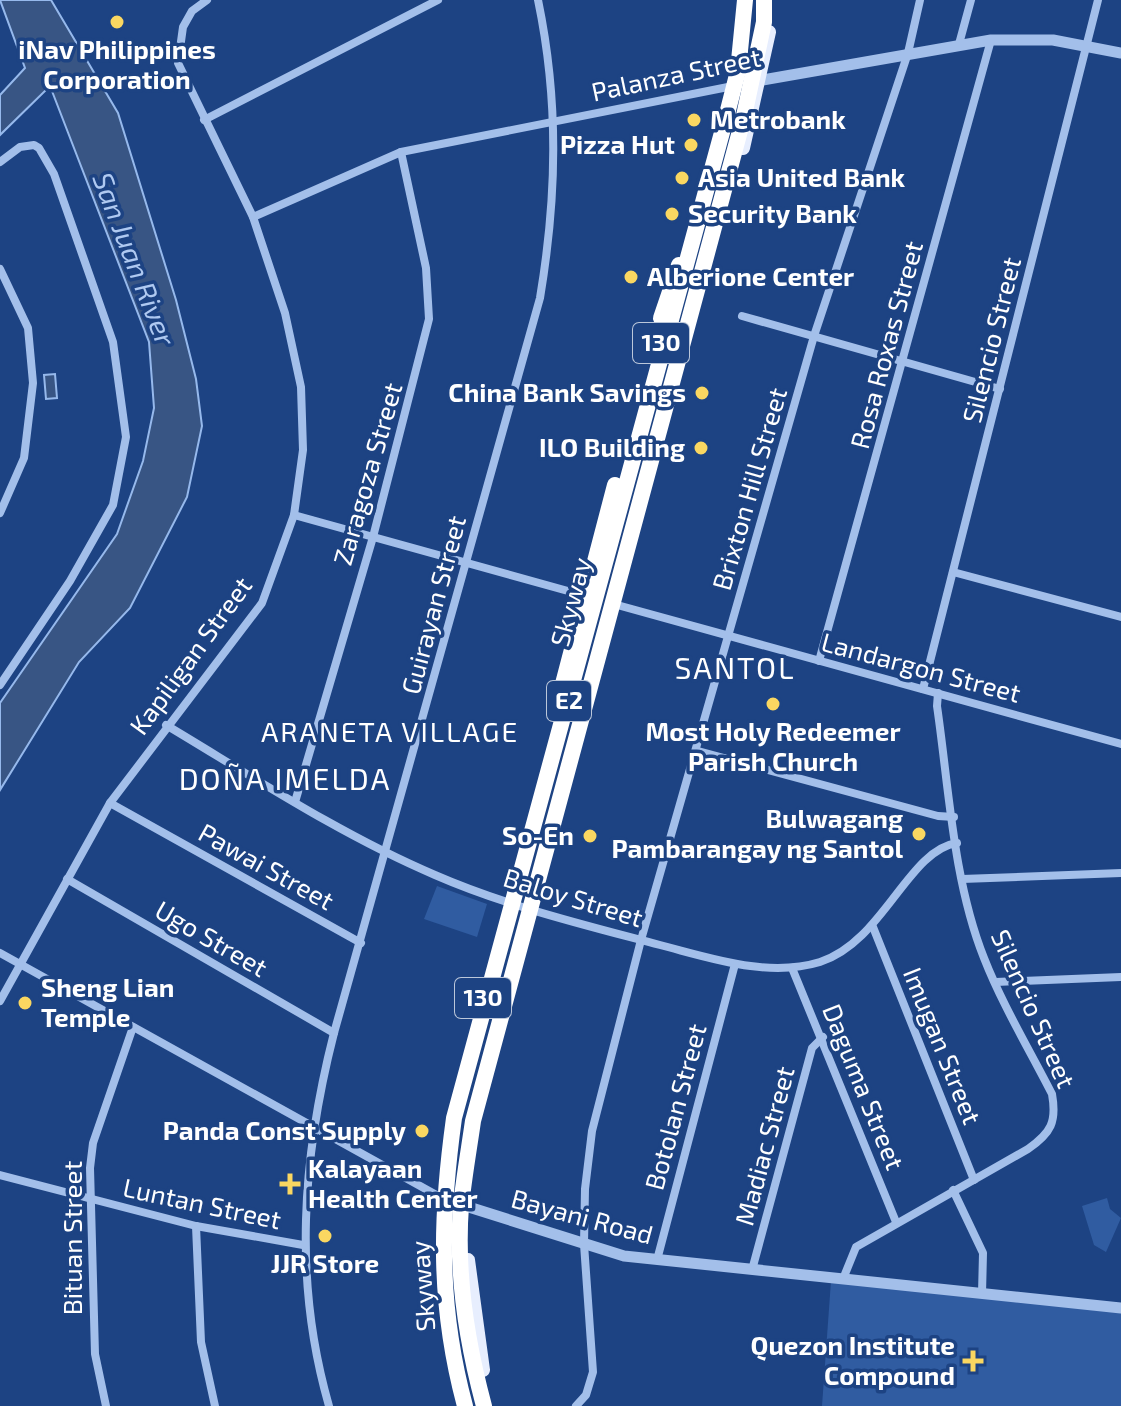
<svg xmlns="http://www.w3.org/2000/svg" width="1121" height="1406" viewBox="0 0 1121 1406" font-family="'Exo 2',sans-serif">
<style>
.green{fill:#305ca1}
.water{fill:#385584;stroke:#96b9ec;stroke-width:2}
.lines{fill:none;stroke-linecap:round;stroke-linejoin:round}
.minor{stroke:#a3bfea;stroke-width:8}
.tertiary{stroke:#a3bfea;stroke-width:11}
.primary{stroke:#e7eefe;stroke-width:14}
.motorway{stroke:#fff;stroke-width:16}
.motorway-bridge{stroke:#fff;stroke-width:16}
.poi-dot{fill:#fad761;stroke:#1d4383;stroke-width:3}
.labels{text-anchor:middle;stroke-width:7;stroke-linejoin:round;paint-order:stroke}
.shield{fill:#1d4383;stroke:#bbc7da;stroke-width:2}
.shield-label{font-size:24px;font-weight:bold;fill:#fff}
.poi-label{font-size:26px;font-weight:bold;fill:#fff;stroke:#1d4383;text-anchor:end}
.street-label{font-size:26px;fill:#fff;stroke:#1d4383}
.water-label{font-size:28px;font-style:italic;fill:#afc9f1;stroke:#1d4383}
.neighbourhood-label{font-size:28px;letter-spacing:2px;fill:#fff;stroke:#1d4383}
.quarter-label{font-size:30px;letter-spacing:2px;fill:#fff;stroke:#1d4383}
</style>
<rect width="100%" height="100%" fill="#1d4383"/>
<!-- green -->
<g class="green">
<polygon points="437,886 487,904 477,937 424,919"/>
<polygon points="1107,1198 1110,1209 1121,1218 1106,1252 1094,1245 1082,1206"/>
<polygon points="831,1281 1121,1313 1121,1406 822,1406"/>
</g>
<!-- water -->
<g class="water">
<polygon points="0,0 51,0 118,113 176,300 196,379 202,426 187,497 130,608 79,662 0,790 0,703 117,534 143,461 154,408 149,342 50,86 0,135 0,95 25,68"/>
<polygon points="55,374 57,398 46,399 44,375"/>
</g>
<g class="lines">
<!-- minor -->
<g class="minor">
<polyline points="959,44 971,0"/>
<polyline points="204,120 438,0"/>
<polyline points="0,162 20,147 34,145 39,148 54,174 113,342 126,437 113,505 70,581 0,685"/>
<polyline points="253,217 401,152 728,87"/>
<polyline points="0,269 28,328 33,383 24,458 0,513"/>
<polyline points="742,316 1000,389"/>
<polyline points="294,515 586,596"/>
<polyline points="953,572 1121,617"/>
<polyline points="610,603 1121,744"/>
<polyline points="819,661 991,40"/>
<polyline points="923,689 1098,0"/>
<path d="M166,725c87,52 175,110 269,150 71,31 150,50 225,70 51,13 108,33 160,17 63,-20 88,-112 137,-119"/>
<polyline points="698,751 938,816 954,817"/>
<polyline points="295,802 373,537 429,319 426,268 401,152"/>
<polyline points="110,803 361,943"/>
<polyline points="67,879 334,1033"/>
<polyline points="962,879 1121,873"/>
<polyline points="873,927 974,1180"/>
<polyline points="0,953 440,1197"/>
<polyline points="792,968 896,1222"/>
<polyline points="996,982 1121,977"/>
<polyline points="0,1001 110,803 262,603 294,515 303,450 301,387 285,313 253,217 178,63 183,27 192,11 207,0"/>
<polyline points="0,1175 196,1226 303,1245"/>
<polyline points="953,1190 983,1253 982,1294"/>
<polyline points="196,1226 201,1342 215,1406"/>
<polyline points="657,1260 735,964"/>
<polyline points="752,1270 812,1048 823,1037"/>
<path d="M843,1279l13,-32 172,-98c23,-16 29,-27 24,-55 -23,-45 -50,-90 -68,-136 -31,-78 -35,-170 -47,-252l1,-13"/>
<polyline points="106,1406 95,1354 90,1168 93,1143 133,1027"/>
<path d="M329,1406c-36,-125 -27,-248 5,-373l206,-735c17,-102 19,-197 -2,-298"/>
<polyline points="576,1406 586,1395 593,1372 584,1244 585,1189 592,1131 641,940 814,336 908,53 920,0"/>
</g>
<!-- tertiary -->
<g class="tertiary">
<polyline points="751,82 991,40 1053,40 1121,53"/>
<polyline points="456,1203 624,1256 1121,1308"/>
</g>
<!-- primary -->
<g class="primary">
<polyline points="743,148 769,32"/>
<polyline points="468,1260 483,1370"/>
</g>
<!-- motorway -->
<polyline class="motorway" points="661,318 679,265"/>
<!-- motorway-bridge -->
<g class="motorway-bridge">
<polyline points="559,699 615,485"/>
<path d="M465,1406c-27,-100 -25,-187 -11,-288l273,-1004 11,-43 7,-71"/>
<path d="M484,1406c-17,-63 -28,-135 -23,-200 3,-29 8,-57 12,-85l271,-1005 20,-94v-22"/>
</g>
</g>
<!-- markers -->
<g class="poi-dot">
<circle cx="117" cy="22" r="8"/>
<circle cx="694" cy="120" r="8"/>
<circle cx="691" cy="145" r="8"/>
<circle cx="682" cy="178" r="8"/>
<circle cx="672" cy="214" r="8"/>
<circle cx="631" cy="277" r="8"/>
<circle cx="702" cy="393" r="8"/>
<circle cx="701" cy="448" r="8"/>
<circle cx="773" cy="704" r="8"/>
<circle cx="919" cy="834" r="8"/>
<circle cx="590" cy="836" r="8"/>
<circle cx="25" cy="1003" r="8"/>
<circle cx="422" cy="1131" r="8"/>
<path d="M286 1172h8v8h8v8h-8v8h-8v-8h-8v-8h8z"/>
<circle cx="325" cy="1236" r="8"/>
<path d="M969 1349h8v8h8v8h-8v8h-8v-8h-8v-8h8z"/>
</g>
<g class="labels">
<!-- shield labels -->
<g class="shield">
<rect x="633" y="323" width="56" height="40" rx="6"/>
<rect x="547" y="681" width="44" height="40" rx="6"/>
<rect x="455" y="978" width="56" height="40" rx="6"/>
</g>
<g class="shield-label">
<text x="661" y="351">130</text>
<text x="569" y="709">E2</text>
<text x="483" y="1006">130</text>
</g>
<!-- poi labels -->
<g class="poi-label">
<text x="117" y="59" text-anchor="middle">iNav Philippines<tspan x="117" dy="30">Corporation</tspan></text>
<text x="710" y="129" text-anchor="start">Metrobank</text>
<text x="675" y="154">Pizza Hut</text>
<text x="698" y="187" text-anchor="start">Asia United Bank</text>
<text x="688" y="223" text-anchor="start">Security Bank</text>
<text x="647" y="286" text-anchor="start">Alberione Center</text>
<text x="686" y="402">China Bank Savings</text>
<text x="685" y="457">ILO Building</text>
<text x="773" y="741" text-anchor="middle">Most Holy Redeemer<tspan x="773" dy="30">Parish Church</tspan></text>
<text x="903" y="828">Bulwagang<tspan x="903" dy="30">Pambarangay ng Santol</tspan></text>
<text x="574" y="845">So-En</text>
<text x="41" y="997" text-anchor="start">Sheng Lian<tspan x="41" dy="30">Temple</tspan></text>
<text x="406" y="1140">Panda Const Supply</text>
<text x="308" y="1178" text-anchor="start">Kalayaan<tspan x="308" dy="30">Health Center</tspan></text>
<text x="325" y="1273" text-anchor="middle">JJR Store</text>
<text x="955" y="1355">Quezon Institute<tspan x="955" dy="30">Compound</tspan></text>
</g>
<!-- street labels -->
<g class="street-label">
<text transform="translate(676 75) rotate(-12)" y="9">Palanza Street</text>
<text transform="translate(992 340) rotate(-76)" y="9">Silencio Street</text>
<text transform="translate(887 345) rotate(-75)" y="9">Rosa Roxas Street</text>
<text transform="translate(368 474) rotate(-74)" y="9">Zaragoza Street</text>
<text transform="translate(750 489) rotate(-74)" y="9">Brixton Hill Street</text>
<text transform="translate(571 602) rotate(-75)" y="9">Skyway</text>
<text transform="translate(434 605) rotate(-75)" y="9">Guirayan Street</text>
<text transform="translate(191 656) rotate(-54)" y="9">Kapiligan Street</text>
<text transform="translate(921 668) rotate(15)" y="9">Landargon Street</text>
<text transform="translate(266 867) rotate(29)" y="9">Pawai Street</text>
<text transform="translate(573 898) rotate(17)" y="9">Baloy Street</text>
<text transform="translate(211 939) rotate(30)" y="9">Ugo Street</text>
<text transform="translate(1033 1009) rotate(66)" y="9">Silencio Street</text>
<text transform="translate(942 1046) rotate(68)" y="9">Imugan Street</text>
<text transform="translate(863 1087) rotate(68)" y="9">Daguma Street</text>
<text transform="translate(676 1107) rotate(-75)" y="9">Botolan Street</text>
<text transform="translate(765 1146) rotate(-75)" y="9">Madiac Street</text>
<text transform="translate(202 1204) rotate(12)" y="9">Luntan Street</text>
<text transform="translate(582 1217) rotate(15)" y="9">Bayani Road</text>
<text transform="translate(73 1238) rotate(-90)" y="9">Bituan Street</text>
<text transform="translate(423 1286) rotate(-94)" y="9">Skyway</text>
</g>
<!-- water labels -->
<g class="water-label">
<text transform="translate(134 259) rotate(69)" y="10">San Juan River</text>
</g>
<!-- neighbourhood labels -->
<g class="neighbourhood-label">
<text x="390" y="742">ARANETA VILLAGE</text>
</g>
<!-- quarter labels -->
<g class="quarter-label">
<text x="735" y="679">SANTOL</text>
<text x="285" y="790">DOÑA IMELDA</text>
</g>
</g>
</svg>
